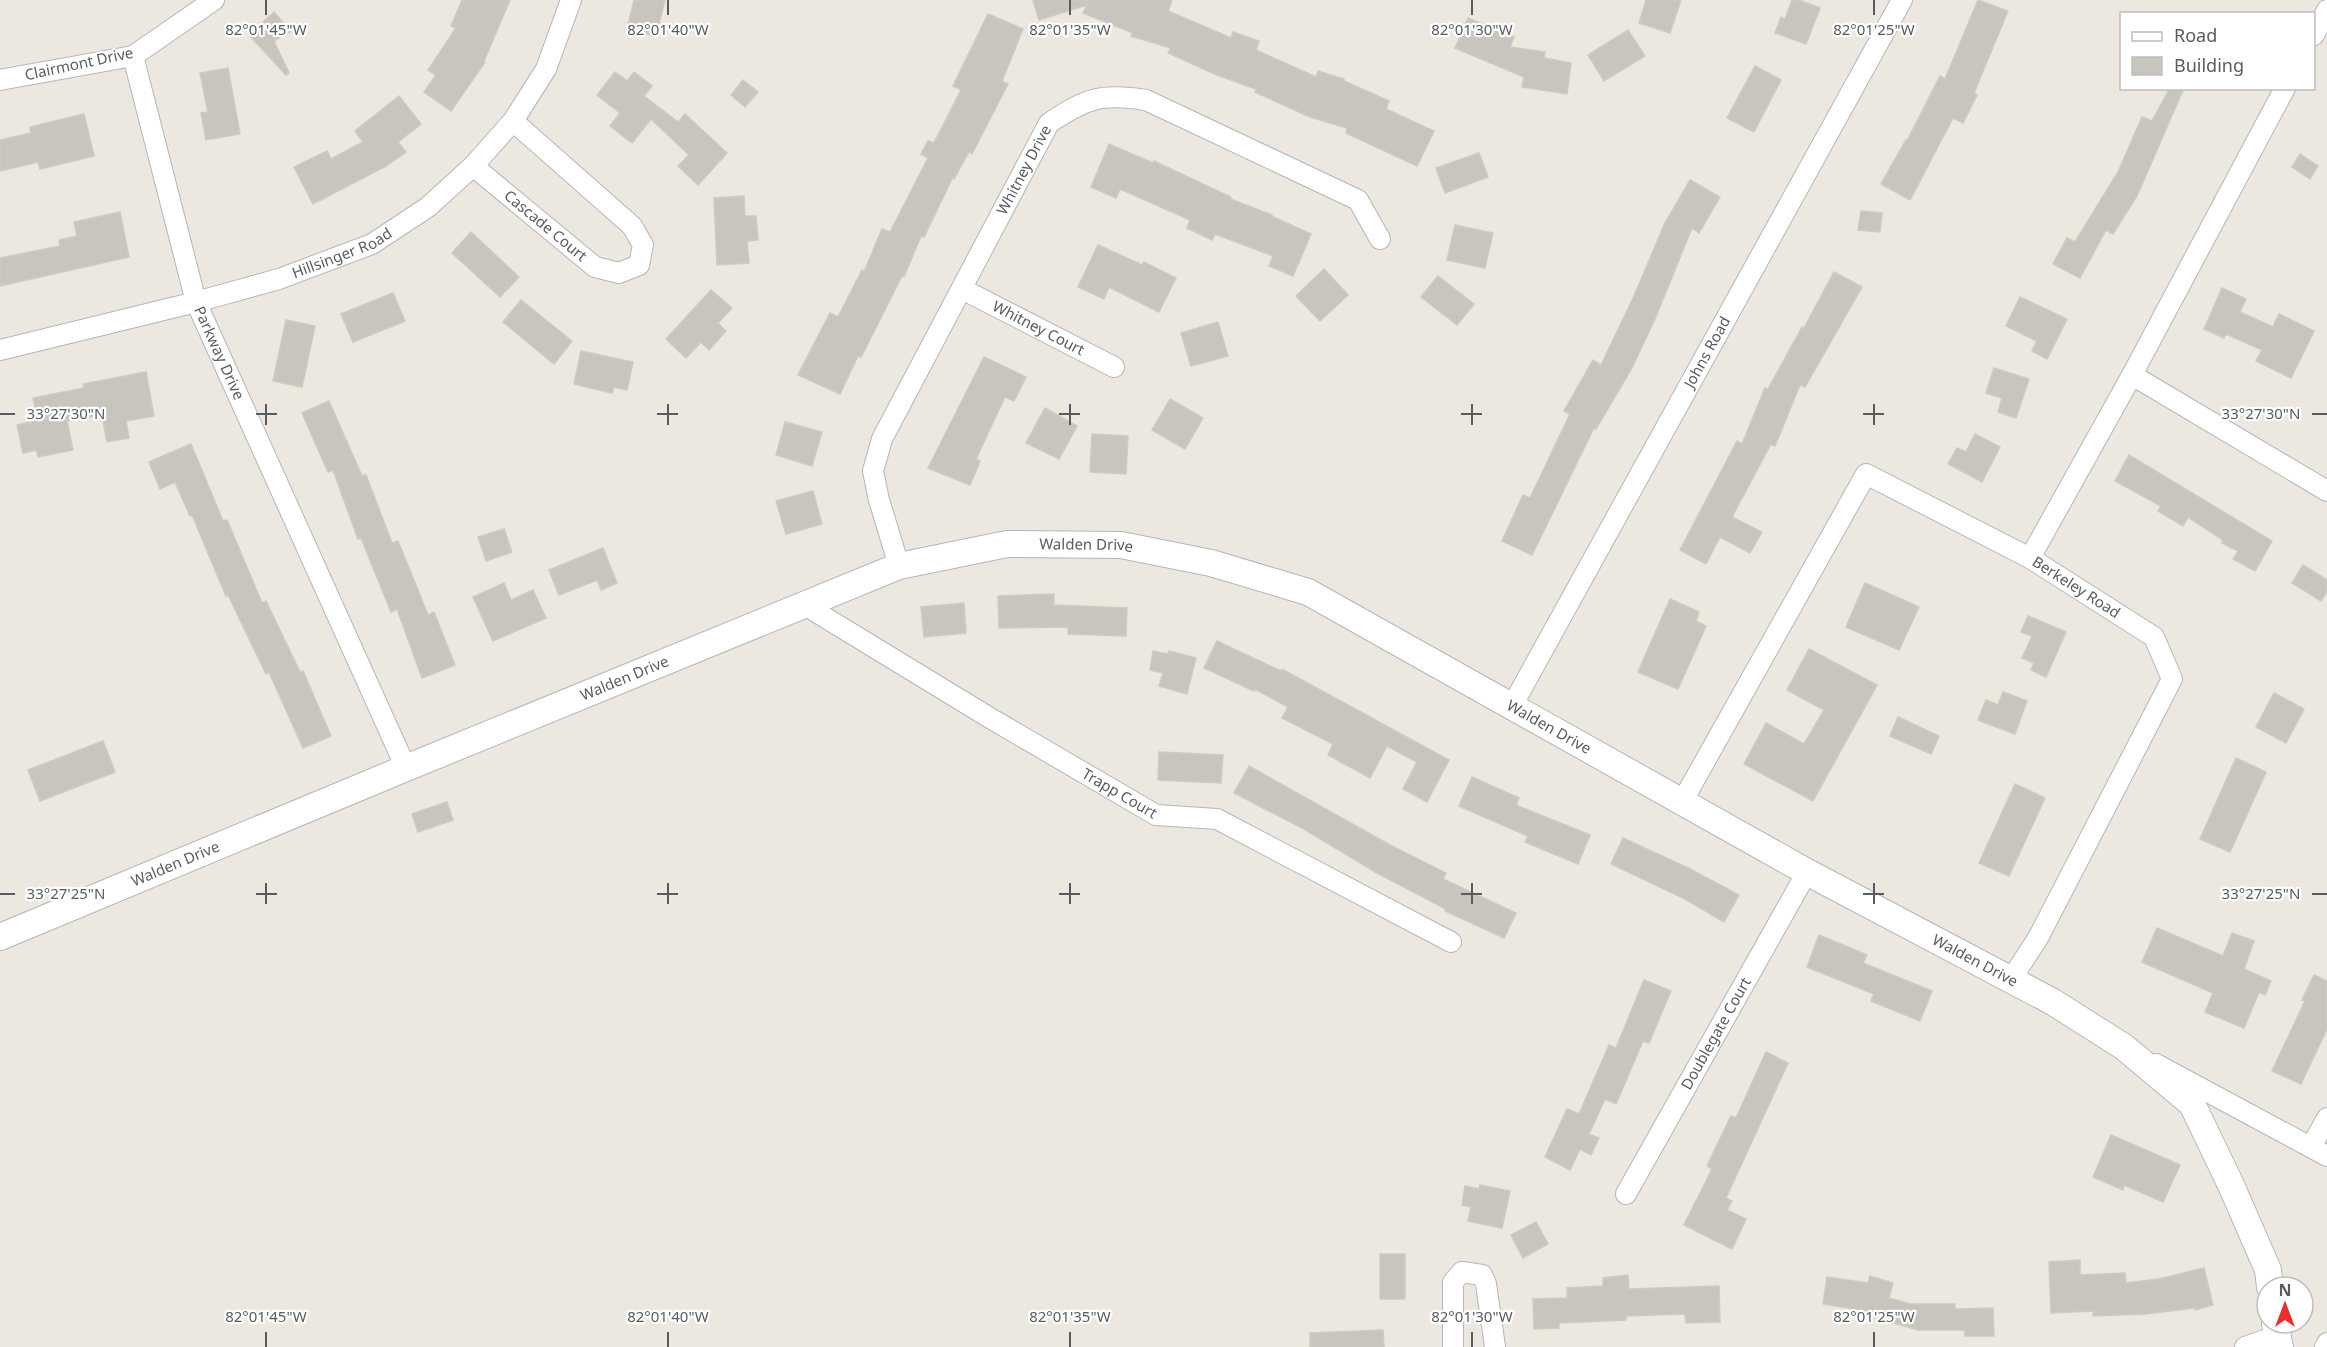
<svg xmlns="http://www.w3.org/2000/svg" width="2327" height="1347" viewBox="0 0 2327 1347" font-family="'Noto Sans',sans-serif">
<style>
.building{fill:#c8c5be;stroke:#d0cabe;stroke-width:1.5}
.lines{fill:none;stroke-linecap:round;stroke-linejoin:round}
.minor-casing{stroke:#b2b6ba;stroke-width:22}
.tertiary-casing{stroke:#b2b6ba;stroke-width:28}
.minor{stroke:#fff;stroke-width:20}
.tertiary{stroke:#fff;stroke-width:26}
.ticks{fill:none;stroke:#585c60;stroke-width:2}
.labels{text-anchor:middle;stroke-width:4.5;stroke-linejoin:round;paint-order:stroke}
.street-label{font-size:15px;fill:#585c60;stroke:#fff}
.ticks-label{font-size:15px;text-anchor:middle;fill:#585c60;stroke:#fff;stroke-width:4.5;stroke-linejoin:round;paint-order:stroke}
</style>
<rect width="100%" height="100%" fill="#ece8df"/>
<!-- building -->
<g class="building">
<polygon points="462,0 510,0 484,61 485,62 451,111 424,92 436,75 428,70 456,28 451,26"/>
<polygon points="634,0 665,0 656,36 627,29"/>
<polygon points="1033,0 1172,0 1168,11 1231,38 1233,32 1259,41 1256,50 1316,77 1318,71 1344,79 1344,81 1389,101 1386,109 1434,131 1417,166 1346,133 1347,128 1310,117 1255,92 1256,89 1217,75 1168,53 1171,48 1131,36 1133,33 1083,13 1087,5 1039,20"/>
<polygon points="1646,0 1681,0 1670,33 1639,23"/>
<polygon points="1792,0 1799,0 1820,8 1806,44 1775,33 1781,17 1785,19"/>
<polygon points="1978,0 2008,11 1974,93 1977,95 1963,123 1953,118 1910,200 1881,184 1906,140 1907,141 1940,76 1945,79"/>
<polygon points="274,12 291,31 274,41 289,73 286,75 249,35"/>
<polygon points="988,14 1023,29 1002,81 1008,84 972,154 969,152 954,179 953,177 924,237 921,236 904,277 902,276 861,357 858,356 840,394 798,375 830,313 838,317 862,270 864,272 882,229 890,232 928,158 921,154 928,141 934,143 961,90 953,86"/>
<polygon points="1468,18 1514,37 1510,47 1545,52 1544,58 1571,63 1567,94 1522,87 1524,77 1455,48"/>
<polygon points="1628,30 1645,56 1604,81 1588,55"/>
<polygon points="1755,66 1781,80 1754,132 1727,118"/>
<polygon points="228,68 240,134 206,140 201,113 208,112 200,73"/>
<polygon points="615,72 627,81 634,72 652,86 644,96 678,122 685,114 727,153 698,185 678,166 689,155 651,119 632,143 610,126 620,113 597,95"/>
<polygon points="743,80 758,92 745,107 731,95"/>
<polygon points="2170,88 2184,88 2137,196 2113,234 2106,230 2080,278 2053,264 2067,238 2075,242 2118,172 2142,117 2152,121"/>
<polygon points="399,96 421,124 398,142 406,152 386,166 313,204 294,167 327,151 331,159 363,142 355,131"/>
<polygon points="84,114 94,156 40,169 38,162 0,171 0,140 31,133 30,127"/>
<polygon points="1109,144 1153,163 1154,161 1231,197 1230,199 1272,215 1271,216 1311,234 1293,276 1269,266 1273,256 1215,234 1212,240 1187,228 1190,220 1120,189 1116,198 1091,187"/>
<polygon points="1479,153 1488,177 1445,193 1436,168"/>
<polygon points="2300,154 2318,166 2310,179 2292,167"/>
<polygon points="1690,180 1720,197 1699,233 1692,228 1655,319 1632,368 1596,429 1594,428 1532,555 1502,541 1523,495 1530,498 1570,414 1564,411 1593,360 1601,365 1634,296 1665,223"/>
<polygon points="744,196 745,216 756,216 758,240 747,241 749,263 717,265 714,198"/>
<polygon points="1861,211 1882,213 1880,232 1858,230"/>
<polygon points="120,212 129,257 0,286 0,258 60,246 59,240 77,236 74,222"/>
<polygon points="1455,225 1493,233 1485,268 1447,260"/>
<polygon points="471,232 519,277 500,297 452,253"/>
<polygon points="1098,245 1142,265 1144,262 1176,278 1159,312 1109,287 1104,299 1078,287"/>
<polygon points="1324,269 1348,295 1320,321 1296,296"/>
<polygon points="1834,272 1862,287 1805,387 1800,385 1775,446 1771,444 1732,517 1762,532 1750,553 1720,537 1706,564 1680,550 1737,441 1742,444 1765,388 1768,389 1802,327 1804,328"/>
<polygon points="1438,276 1474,304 1457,325 1421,297"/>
<polygon points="2222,288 2246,299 2240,312 2273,327 2279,314 2314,331 2291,378 2256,361 2262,350 2226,334 2224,338 2204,329"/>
<polygon points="711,290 732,308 718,323 726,331 709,350 701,342 686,358 666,339"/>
<polygon points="393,293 405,321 353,342 341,314"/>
<polygon points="2020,297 2067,319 2047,359 2032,351 2037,341 2006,326"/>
<polygon points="521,300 572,341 554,364 503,322"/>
<polygon points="286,320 315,326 302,387 273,381"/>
<polygon points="1218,322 1228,356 1191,366 1181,333"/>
<polygon points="581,351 633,362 627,390 614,387 612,393 574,384"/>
<polygon points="984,357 1026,377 1014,401 1005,397 976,459 980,461 970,485 928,468"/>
<polygon points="1994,368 2029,379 2016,418 1998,412 2002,398 1986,393"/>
<polygon points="146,372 154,416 126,421 129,438 107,442 102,415 67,421 73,450 38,457 36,450 23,453 17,425 38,420 33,398 84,388 83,384"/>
<polygon points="1170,399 1203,418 1185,449 1152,430"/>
<polygon points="329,401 362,476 366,475 392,543 398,541 428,615 434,612 455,665 422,678 397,609 391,612 361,538 358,539 333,470 328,472 302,413"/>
<polygon points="1045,408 1077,426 1059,459 1026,443"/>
<polygon points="785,422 822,432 812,466 776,455"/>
<polygon points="1092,434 1128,436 1126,474 1090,472"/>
<polygon points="1975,434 2000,447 1982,482 1948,464 1957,448 1966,452"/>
<polygon points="191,444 223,521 227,520 262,603 266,601 300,672 303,671 331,736 303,748 269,672 266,674 228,595 226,596 192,515 190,516 175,482 160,489 149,462"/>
<polygon points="2129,455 2272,541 2255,571 2233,559 2238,551 2222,543 2223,540 2188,517 2183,526 2158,511 2161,506 2115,481"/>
<polygon points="813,491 822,524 786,534 776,501"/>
<polygon points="504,529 512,552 486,561 478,537"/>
<polygon points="603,548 617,583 601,590 597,580 559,595 549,570"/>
<polygon points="2303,565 2327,580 2327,591 2321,601 2292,583"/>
<polygon points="504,583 511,600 533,590 546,618 493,641 473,597"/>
<polygon points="1865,583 1919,607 1899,650 1846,627"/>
<polygon points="1054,594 1054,605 1127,608 1126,636 1068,634 1068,627 999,628 998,596"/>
<polygon points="1670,599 1699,612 1696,621 1706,626 1678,689 1638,672"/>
<polygon points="964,603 966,633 924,637 921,607"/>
<polygon points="2028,616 2066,632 2046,677 2031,670 2034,663 2022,658 2032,636 2021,632"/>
<polygon points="1217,641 1281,671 1282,669 1449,760 1427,802 1403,789 1417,762 1387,746 1370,778 1328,755 1333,744 1282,718 1288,707 1255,689 1254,691 1204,668"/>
<polygon points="1809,649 1877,685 1813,801 1744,764 1766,723 1804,744 1824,710 1787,690"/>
<polygon points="1153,651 1168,654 1169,651 1196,658 1187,694 1159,686 1163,673 1150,670"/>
<polygon points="2003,692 2027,701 2015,734 1978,720 1986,700 1998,705"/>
<polygon points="2274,693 2304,709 2286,743 2256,727"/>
<polygon points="1898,717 1939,736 1931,754 1890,736"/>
<polygon points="103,741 115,772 40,801 28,770"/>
<polygon points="1159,752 1223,755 1221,783 1158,780"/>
<polygon points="2236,758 2266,772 2230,852 2200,839"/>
<polygon points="1249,766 1390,845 1446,873 1443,879 1516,913 1504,938 1445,911 1446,909 1377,873 1304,829 1234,793"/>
<polygon points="1472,777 1519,798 1516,805 1590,835 1578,864 1525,842 1528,836 1459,806"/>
<polygon points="2015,784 2045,798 2009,876 1979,863"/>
<polygon points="447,802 453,820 418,832 412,814"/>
<polygon points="1623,838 1690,869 1739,895 1724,922 1685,899 1611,864"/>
<polygon points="2157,928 2223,956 2232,933 2254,941 2244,969 2271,981 2265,995 2259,992 2244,1028 2205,1012 2213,993 2142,962"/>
<polygon points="1819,935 1867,955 1863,963 1932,991 1920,1021 1871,1001 1874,994 1807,967"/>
<polygon points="2314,975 2327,981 2327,1029 2301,1084 2272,1071 2305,1001 2302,1000"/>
<polygon points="1644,980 1671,991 1649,1043 1643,1041 1616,1104 1605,1099 1589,1134 1599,1138 1591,1155 1580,1149 1570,1170 1545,1157 1567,1109 1579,1114 1609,1045 1616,1048"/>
<polygon points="1766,1052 1788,1063 1726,1198 1732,1201 1727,1210 1746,1219 1732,1249 1684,1225 1712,1169 1707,1166 1731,1116 1736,1118"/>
<polygon points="2111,1135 2180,1165 2163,1202 2124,1185 2123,1190 2093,1177"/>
<polygon points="1480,1185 1510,1191 1502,1228 1468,1221 1471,1207 1462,1205 1465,1186 1479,1189"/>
<polygon points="1536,1222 1548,1244 1523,1258 1511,1235"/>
<rect x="1380" y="1254" width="25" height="45"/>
<polygon points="2080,1260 2080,1275 2125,1273 2126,1283 2159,1279 2204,1268 2213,1305 2195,1310 2195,1308 2145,1314 2093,1316 2093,1311 2051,1313 2049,1262"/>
<polygon points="1628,1275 1629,1289 1719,1286 1720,1322 1686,1323 1685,1314 1626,1316 1626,1320 1559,1323 1559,1328 1534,1329 1533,1299 1567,1298 1567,1288 1603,1286 1603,1278"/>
<polygon points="1870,1276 1893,1283 1889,1298 1910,1304 1955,1304 1955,1309 1993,1308 1994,1336 1965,1336 1965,1330 1918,1330 1859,1313 1860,1310 1823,1304 1827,1277 1868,1283"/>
<polygon points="1383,1330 1384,1347 1310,1347 1310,1333"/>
</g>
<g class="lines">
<!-- minor casing -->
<g class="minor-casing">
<g id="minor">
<polyline points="2314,35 2327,10"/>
<path id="s1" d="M133,56l63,246 210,466"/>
<polyline points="0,80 133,56 214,0"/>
<path id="s2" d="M473,166l122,101 24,6 20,-8 4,-20 -11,-19 -119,-105"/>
<path id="s3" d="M962,289l152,78"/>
<path id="s4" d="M0,350l196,-48 83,-23 93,-35 56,-37 45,-41 40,-45 33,-52 25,-69"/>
<polyline points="2132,375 2327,491"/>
<polyline points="2030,558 2132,375 2285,88"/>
<path id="s5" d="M899,566l-20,-66 -6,-29 9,-32 167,-316c38,-25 52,-30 97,-23l212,100 22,39"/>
<path id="s6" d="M803,604l187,114 166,97 61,4 234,123"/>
<path id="s7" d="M1512,706l390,-706"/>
<path id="s8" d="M1682,802l184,-328 164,84 124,79 18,42 -134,259 -28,43"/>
<polyline points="2156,1064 2327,1156"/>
<polyline points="2311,1147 2327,1118"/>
<path id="s9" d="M1626,1194l181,-322"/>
<polyline points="1453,1347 1453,1282 1462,1272 1482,1275 1486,1284 1495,1347"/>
<polyline points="2245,1347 2276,1336"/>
<polyline points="2325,1347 2327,1343"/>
</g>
</g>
<!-- tertiary casing -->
<g class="tertiary-casing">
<g id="tertiary">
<path id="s10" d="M0,937l406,-169 493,-202 108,-22 114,1 90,18 97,29 499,280 246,130 71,45 68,57 39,81 37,85 2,17"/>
<polyline points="2275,1323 2280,1347"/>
</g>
</g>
<!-- minor -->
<use href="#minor" class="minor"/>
<!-- tertiary -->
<use href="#tertiary" class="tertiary"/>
</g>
<!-- ticks -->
<path class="ticks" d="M266,0v15M668,0v15M1070,0v15M1472,0v15M1874,0v15M266,404v21M668,404v21M1070,404v21M1472,404v21M1874,404v21M0,414h15M256,414h21M657,414h21M1059,414h21M1461,414h21M1863,414h21M2312,414h15M266,883v21M668,883v21M1070,883v21M1472,883v21M1874,883v21M0,894h15M256,894h21M657,894h21M1059,894h21M1461,894h21M1863,894h21M2312,894h15M266,1332v15M668,1332v15M1070,1332v15M1472,1332v15M1874,1332v15"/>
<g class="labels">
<!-- street labels -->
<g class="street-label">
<text transform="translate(79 64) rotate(-12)" y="5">Clairmont Drive</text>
<text dy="5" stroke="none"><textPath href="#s5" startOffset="436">Whitney Drive</textPath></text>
<text dy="5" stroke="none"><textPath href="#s2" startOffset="94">Cascade Court</textPath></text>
<text dy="5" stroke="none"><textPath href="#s4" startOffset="356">Hillsinger Road</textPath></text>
<text dy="5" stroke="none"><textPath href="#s3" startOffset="86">Whitney Court</textPath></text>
<text dy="5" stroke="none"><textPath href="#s1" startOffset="310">Parkway Drive</textPath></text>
<text dy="5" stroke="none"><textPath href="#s7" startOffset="404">Johns Road</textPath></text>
<text dy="5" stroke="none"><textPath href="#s10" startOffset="1162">Walden Drive</textPath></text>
<text dy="5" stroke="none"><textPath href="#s8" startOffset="615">Berkeley Road</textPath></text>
<text dy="5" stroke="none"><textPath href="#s10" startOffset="676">Walden Drive</textPath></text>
<text dy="5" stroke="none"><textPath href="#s10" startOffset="1666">Walden Drive</textPath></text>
<text dy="5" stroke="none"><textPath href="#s6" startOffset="369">Trapp Court</textPath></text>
<text dy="5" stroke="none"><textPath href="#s10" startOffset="190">Walden Drive</textPath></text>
<text dy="5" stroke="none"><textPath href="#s10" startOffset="2152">Walden Drive</textPath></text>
<text dy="5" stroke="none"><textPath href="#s9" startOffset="184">Doublegate Court</textPath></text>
</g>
</g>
<g class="ticks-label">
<text x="266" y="35">82°01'45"W</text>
<text x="668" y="35">82°01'40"W</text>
<text x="1070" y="35">82°01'35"W</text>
<text x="1472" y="35">82°01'30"W</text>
<text x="1874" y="35">82°01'25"W</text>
<text x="66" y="419">33°27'30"N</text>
<text x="2261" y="419">33°27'30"N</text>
<text x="66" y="899">33°27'25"N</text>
<text x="2261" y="899">33°27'25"N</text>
<text x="266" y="1322">82°01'45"W</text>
<text x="668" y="1322">82°01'40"W</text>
<text x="1070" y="1322">82°01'35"W</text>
<text x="1472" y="1322">82°01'30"W</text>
<text x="1874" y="1322">82°01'25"W</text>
</g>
<!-- legend -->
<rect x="2120" y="12" width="195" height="78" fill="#ffffff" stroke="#bcbebf" stroke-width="1.5"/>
<rect x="2132" y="32" width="30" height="9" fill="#ffffff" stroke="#bcbebf" stroke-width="1.5"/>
<text x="2174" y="42" font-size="18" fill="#585c60">Road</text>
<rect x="2132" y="57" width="30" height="18" fill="#c8c5be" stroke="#bcbebf" stroke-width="1.5"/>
<text x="2174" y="72" font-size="18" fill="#585c60">Building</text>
<!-- north arrow -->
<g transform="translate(2285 1305)"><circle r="28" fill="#ffffff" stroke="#bcbebf" stroke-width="1.5"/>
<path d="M0-4.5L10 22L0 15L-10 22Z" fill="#e82f28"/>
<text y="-9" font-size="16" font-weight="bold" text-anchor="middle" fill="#585c60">N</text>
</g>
</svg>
